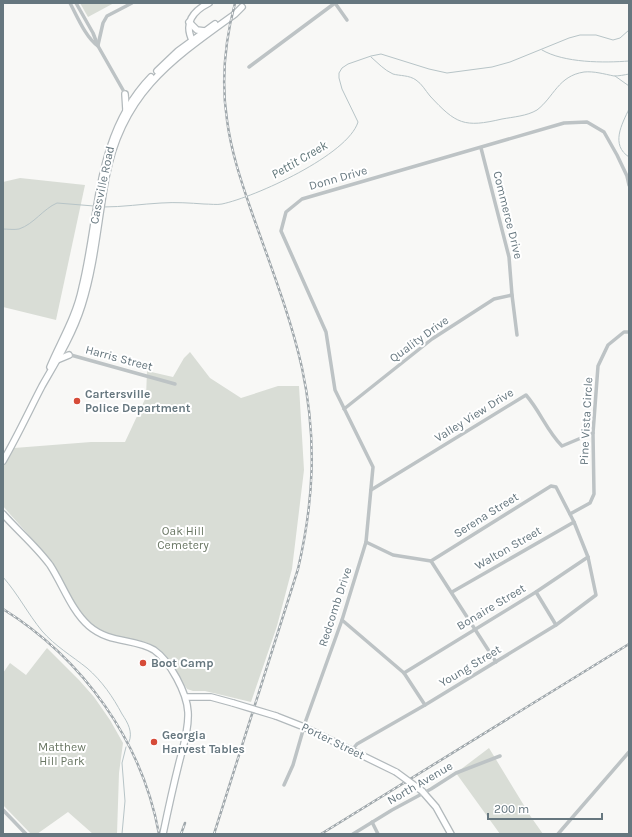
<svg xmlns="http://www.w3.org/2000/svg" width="632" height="837" viewBox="0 0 632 837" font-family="Karla,sans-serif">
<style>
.green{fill:#d9ddd6}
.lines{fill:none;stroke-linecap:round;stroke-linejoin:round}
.stream{stroke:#b7c4c7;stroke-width:1}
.secondary-casing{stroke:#b2b9bc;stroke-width:8}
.street{stroke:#bdc3c5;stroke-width:3.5}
.secondary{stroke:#fff;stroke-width:5.5}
.rail-casing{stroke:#a0a8ac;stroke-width:2.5}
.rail{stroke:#fff;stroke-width:1;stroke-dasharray:3;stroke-linecap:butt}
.secondary-bridge-casing{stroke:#b2b9bc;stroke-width:8;stroke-linecap:butt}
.secondary-bridge{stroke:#fff;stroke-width:5.5}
.poi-dot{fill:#d64b38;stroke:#fff;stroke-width:1.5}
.labels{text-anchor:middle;stroke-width:4;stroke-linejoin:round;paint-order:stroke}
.street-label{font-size:12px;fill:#66777f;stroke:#fff}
.poi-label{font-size:12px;font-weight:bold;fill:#66777f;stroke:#fff;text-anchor:start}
.park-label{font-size:12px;fill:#6a7764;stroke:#fff}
.water-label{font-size:13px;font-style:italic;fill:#607679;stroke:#fff}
</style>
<rect width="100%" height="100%" fill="#f8f8f6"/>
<!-- green -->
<g class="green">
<polygon points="80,3 114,3 88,17"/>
<polygon points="20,178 85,185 56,320 3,307 3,182"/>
<path d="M190,352l20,26 31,20 37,-12h21l5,84 -12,99 -15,57 -26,76 -46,-11h-12l-6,-2c-9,-14 -16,-32 -30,-41 -19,-13 -45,-6 -65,-23 -18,-15 -26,-40 -38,-58 -15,-22 -34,-41 -51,-61v-39l11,-19 77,-6h34l21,-45 1,-26 26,6 11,-19z"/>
<polygon points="47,648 79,680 94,697 110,720 123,743 119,773 117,834 93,834 68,812 37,834 31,834 3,805 3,673 10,663 26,675"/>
<polygon points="489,748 531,817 543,834 500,834 456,773"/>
</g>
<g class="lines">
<!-- stream -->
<g class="stream">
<path d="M542,50c22,13 62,13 87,11"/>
<path d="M371,57c7,6 13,13 22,17 7,2 16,1 23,6 6,4 9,10 14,16 26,28 34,32 72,23 11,-2 25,-3 35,-9 17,-13 21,-34 47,-38 10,-1 20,2 30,4 5,0 10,-1 15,-2"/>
<polyline points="615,76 629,86"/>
<path d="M629,109c-7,15 -19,36 0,48"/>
<path d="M103,207c20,0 39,-3 58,-4 15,-1 29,0 43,1 6,0 13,1 18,0 33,-7 126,-49 136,-82l-16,-33 -3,-11v-5l3,-5 6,-4 23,-8 10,-2 48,15 18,4 45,-6 18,-5 59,-24 11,-3h16l17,5 7,-2 9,-8"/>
<path d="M3,229c5,0 11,1 16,0 15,-5 24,-20 38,-26l37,3"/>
<path d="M3,577c15,17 25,37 39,54 13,15 30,25 45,37 15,13 26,29 35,46 6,9 11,18 7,28"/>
<polyline points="122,834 125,801 122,763 126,747"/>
</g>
<!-- secondary casing -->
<g class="secondary-casing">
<g id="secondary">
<polyline points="189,22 197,30 205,31"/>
<path d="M193,42c-10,-19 0,-31 16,-39"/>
<polyline points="157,71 178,51 215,24"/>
<polyline points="125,94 126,110"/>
<polyline points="57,360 69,355"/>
<path d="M50,367c11,-26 26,-50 32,-79 18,-72 13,-153 69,-211"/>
<path d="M3,461c14,-24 26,-50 39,-75 15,-26 31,-52 40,-81 13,-41 16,-86 24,-128 16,-84 65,-117 129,-163l7,-7"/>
<path d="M3,514c15,17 33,32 47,51 13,20 21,45 39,61 21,18 45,12 65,24 16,11 33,43 34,62 1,17 -5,35 -9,51 -6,24 -11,47 -16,71"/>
<polyline points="186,697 211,697 233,703"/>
<polyline points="276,716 304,727 396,772"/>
<polyline points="422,791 436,807 451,834"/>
</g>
</g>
<!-- street -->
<g class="street">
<path d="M70,3c7,13 16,35 28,43"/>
<polyline points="76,3 93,33 98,46 127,97 132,103"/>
<polyline points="335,3 347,20"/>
<polyline points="98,45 103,23 107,16 132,3"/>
<polyline points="249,67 335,3"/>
<polyline points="481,148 509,257 512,295 517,335"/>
<polyline points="60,352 175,384"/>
<polyline points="344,409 432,339 494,299 512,295"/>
<path d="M371,490l155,-95c14,16 21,36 36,51l31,-13"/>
<polyline points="570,514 590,503 594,494 593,433 598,366 608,345 624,332 629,332"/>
<polyline points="366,542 393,555 431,561 496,662"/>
<polyline points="452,592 574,522"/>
<polyline points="536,592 556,625"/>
<polyline points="342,620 404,673 425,705"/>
<polyline points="404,673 536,592 588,557"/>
<polyline points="352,750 357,744 425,705 556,625 596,595 588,557 574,522 556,487 551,486 431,561"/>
<polyline points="284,785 293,765 306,720 342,620 366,542 373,467 335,390 326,332 281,231 286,212 302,199 564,123 587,122 604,132 617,155 627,176 629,185"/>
<polyline points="3,810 26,834"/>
<polyline points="372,822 378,834"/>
<polyline points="353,834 392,810 431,789 456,773 500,756"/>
<polyline points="558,834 629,752"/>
</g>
<!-- secondary -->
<use href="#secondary" class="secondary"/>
<!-- rail casing -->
<g class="rail-casing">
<g id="rail">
<path d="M3,609c80,50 139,132 156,225"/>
<polyline points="181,834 185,823"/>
<path d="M214,834l84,-265c16,-69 19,-131 4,-201 -12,-54 -33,-106 -51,-158 -10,-29 -20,-59 -24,-90 -6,-39 -2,-79 8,-117"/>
<polyline points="321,834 629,644"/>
</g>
</g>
<!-- rail -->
<use href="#rail" class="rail"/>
<!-- secondary-bridge casing -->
<g class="secondary-bridge-casing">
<g id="secondary-bridge">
<polyline points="233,703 276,716"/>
<polyline points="396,772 422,791"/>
</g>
</g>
<!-- secondary-bridge -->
<use href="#secondary-bridge" class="secondary-bridge"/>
</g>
<!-- markers -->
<g class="poi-dot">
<circle cx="77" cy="401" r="4"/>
<circle cx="143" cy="663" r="4"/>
<circle cx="154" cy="742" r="4"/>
</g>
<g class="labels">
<!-- street labels -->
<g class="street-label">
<text transform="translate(338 178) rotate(-16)" y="4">Donn Drive</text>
<text transform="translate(102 185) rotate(-78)" y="4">Cassville Road</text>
<text transform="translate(508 215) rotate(76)" y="4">Commerce Drive</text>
<text transform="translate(419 339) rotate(-36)" y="4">Quality Drive</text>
<text transform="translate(119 358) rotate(15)" y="4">Harris Street</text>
<text transform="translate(474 415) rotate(-32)" y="4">Valley View Drive</text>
<text transform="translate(586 421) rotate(-87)" y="4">Pine Vista Circle</text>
<text transform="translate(486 515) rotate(-32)" y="4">Serena Street</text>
<text transform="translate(508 548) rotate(-30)" y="4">Walton Street</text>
<text transform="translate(335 607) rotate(-72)" y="4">Redcomb Drive</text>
<text transform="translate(491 607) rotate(-31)" y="4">Bonaire Street</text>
<text transform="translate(470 666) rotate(-31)" y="4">Young Street</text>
<text transform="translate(333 741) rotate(26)" y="4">Porter Street</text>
<text transform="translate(420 783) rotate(-30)" y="4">North Avenue</text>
</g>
<!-- poi labels -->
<g class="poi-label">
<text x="85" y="398">Cartersville<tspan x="85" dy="14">Police Department</tspan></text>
<text x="151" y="667">Boot Camp</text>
<text x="162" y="739">Georgia<tspan x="162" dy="14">Harvest Tables</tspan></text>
</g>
<!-- park labels -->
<g class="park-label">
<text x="183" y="535">Oak Hill<tspan x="183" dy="14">Cemetery</tspan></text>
<text x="62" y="751">Matthew<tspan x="62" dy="14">Hill Park</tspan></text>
</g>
<!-- water labels -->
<g class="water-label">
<text transform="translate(299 159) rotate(-30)" y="5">Pettit Creek</text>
</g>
</g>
<!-- border -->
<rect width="632" height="837" fill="none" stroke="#66777f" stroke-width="8"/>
<!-- scale -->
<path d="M488 813v6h114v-6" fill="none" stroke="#66777f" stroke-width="2"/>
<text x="494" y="813" font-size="12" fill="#66777f" stroke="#ffffff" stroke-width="3" paint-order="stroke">200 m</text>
</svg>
